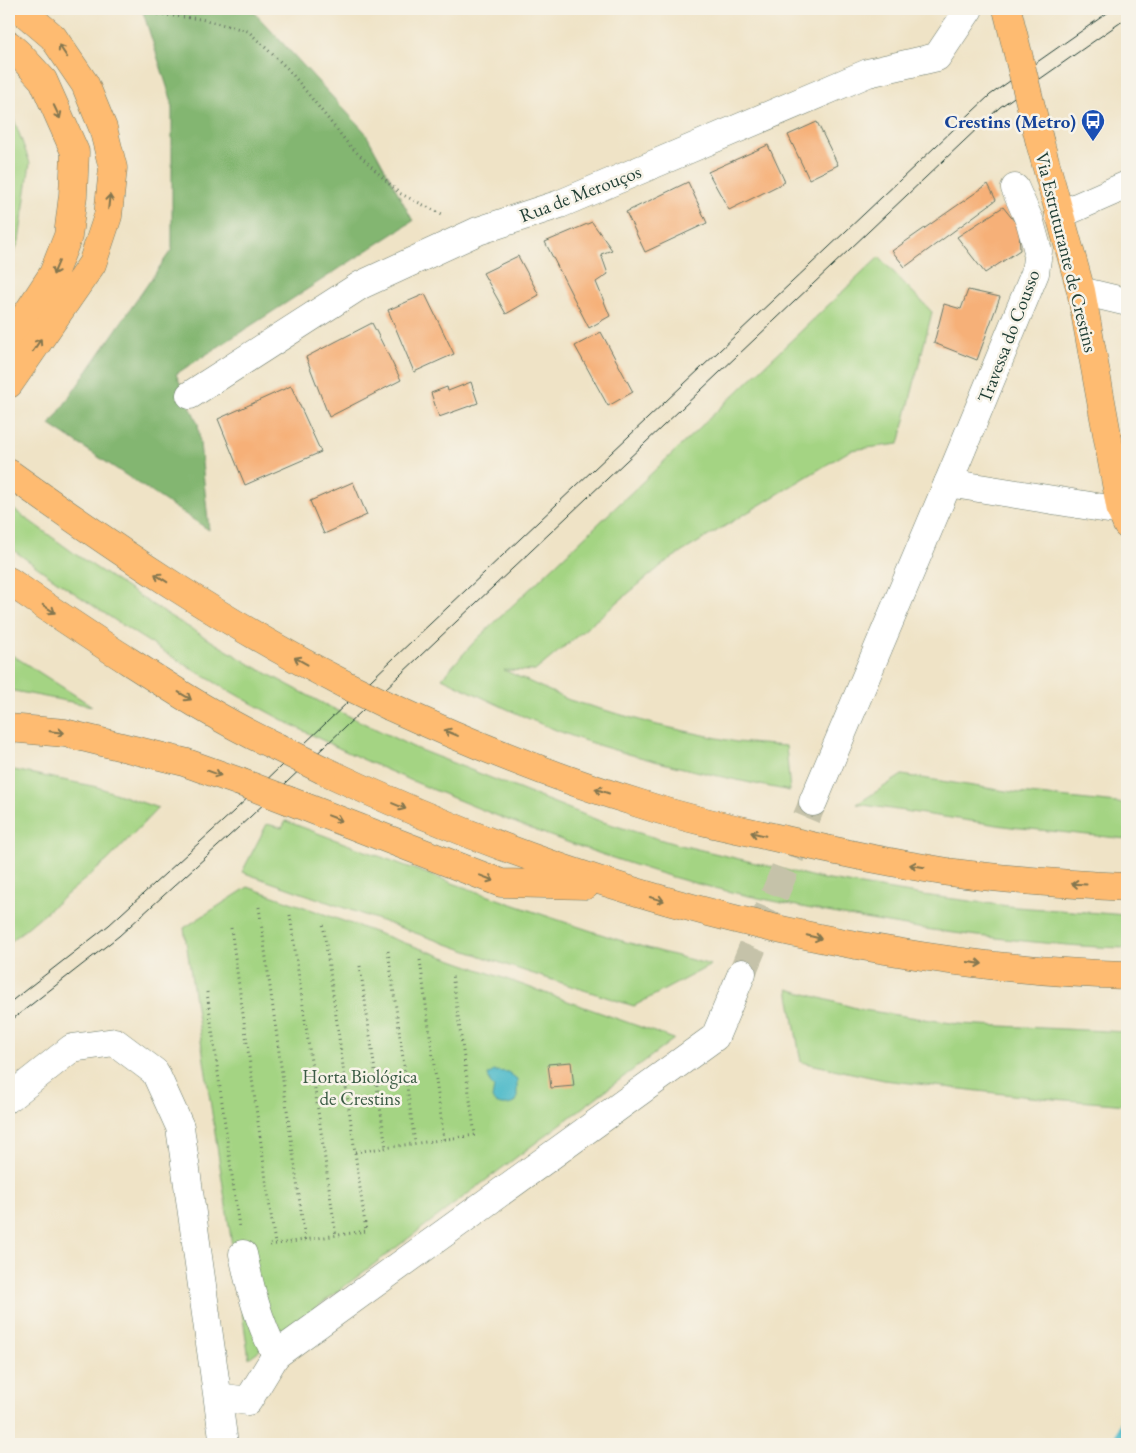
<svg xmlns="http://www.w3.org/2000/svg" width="1136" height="1453" viewBox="0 0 1136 1453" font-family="'EB Garamond',serif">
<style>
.green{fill:#a4d483;stroke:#62885c}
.forest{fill:#83b671;stroke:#517a52}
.water{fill:#4ebac9;stroke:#367c7e}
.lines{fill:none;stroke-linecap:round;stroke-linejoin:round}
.stream{stroke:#4ebac9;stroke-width:9}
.building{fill:#f6b078}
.minor-tunnel{stroke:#c5c2a9;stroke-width:28;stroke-dasharray:28 14;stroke-linecap:butt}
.minor-casing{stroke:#687767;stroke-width:29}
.major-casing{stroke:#687767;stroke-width:29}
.highway-casing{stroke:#687767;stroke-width:29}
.path{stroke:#687767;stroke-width:3;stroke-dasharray:1 4;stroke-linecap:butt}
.minor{stroke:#fff;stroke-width:28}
.major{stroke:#febb71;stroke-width:28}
.highway{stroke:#febb71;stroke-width:28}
.tram{stroke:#1f3d34;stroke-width:1}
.major-bridge-casing{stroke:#687767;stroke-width:29;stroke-linecap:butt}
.highway-bridge-casing{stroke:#687767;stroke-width:29;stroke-linecap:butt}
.major-bridge{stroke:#febb71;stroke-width:28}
.highway-bridge{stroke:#febb71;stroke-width:28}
.oneway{stroke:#83764f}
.labels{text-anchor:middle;stroke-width:5;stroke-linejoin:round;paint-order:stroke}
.transit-label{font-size:19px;font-weight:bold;fill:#164399;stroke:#f7f3e8;text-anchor:end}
.street-label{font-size:19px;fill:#1f3d34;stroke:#f7f3e8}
.park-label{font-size:19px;fill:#3a5b44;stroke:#f7f3e8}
</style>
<rect width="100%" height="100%" fill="#f7f3e8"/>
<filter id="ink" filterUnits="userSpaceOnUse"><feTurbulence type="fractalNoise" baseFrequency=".02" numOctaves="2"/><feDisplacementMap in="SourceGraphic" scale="10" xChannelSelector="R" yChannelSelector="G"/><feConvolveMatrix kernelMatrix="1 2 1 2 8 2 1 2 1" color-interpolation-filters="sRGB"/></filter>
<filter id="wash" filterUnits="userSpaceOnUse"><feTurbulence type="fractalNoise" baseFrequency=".0096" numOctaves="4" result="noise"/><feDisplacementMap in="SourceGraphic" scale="20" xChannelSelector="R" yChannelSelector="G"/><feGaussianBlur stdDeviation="1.12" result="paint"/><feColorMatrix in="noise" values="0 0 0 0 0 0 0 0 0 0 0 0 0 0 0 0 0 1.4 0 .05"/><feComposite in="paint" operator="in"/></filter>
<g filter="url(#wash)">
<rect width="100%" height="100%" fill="#efe3c6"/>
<!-- green -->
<g class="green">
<polygon points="9,106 30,163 19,241 9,265"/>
<path d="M879,257l53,55 -33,132 -48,6 -184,111 -132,110 -31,-1 65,30 88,25 79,17 50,4 4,45c-64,-13 -127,-26 -189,-45 -55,-17 -107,-43 -159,-68l32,-36z"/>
<path d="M9,506l69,50 87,57 88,53 71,38 91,44 185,73 72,22 151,36 100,16 93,12 111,8v33c-52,-1 -105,-7 -157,-13 -66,-8 -131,-20 -197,-34 -39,-8 -79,-17 -117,-29 -70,-22 -138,-47 -205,-75 -64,-26 -127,-54 -187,-87 -89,-48 -173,-104 -255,-163z"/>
<polygon points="9,653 92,706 9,690"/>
<polygon points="9,769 97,787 158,808 108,860 9,943"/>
<polygon points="902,775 1019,793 1127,804 1127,839 1011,827 857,804"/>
<path d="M286,821c110,42 221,83 333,119 31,9 62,17 92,25l-77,41 -116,-37 -276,-97 25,-48 15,4z"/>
<polygon points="248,887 674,1039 249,1358 184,928"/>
<polygon points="788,989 863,1010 958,1024 1127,1032 1127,1105 1030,1097 884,1080 801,1062"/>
</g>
<!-- forest -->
<polygon class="forest" points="142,9 251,9 365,132 413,221 176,374 198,424 209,530 50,425 172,249 172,102"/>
<!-- water -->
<path class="water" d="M494,1071l14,1 9,7v20l-2,4c-9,3 -17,4 -23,-4l2,-12 -4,-4 -2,-8z"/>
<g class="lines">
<!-- stream -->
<polyline class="stream" points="1117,1444 1127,1414"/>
</g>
<g id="blocks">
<!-- building -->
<g class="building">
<polygon points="817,122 838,165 809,179 788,135"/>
<polygon points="768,145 785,182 729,210 708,172"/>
<polygon points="688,182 707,223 645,252 626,212"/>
<polygon points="988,184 996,200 905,267 892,251"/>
<polygon points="1003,207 1019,227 1020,250 985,273 957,237"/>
<polygon points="592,222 612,250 601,254 608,274 596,282 610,316 589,328 545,242"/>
<polygon points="518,256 539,295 506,314 483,273"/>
<polygon points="968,290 1000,297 977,360 934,343 944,304 961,309"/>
<polygon points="425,294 454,354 414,372 388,310"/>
<polygon points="372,323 401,380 329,417 306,357"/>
<polygon points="601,332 633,392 608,406 575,346"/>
<polygon points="471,382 478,403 439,417 431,393 447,387 448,391"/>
<polygon points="291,386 321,452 245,485 218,419"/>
<polygon points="353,482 367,515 324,534 310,501"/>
<polygon points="571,1062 574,1086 551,1088 548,1064"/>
</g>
</g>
</g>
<g filter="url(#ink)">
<use href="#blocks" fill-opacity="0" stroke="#687767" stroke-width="1"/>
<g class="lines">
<!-- minor-tunnel -->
<polyline class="minor-tunnel" points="742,973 813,802"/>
<!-- minor casing -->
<g class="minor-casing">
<g id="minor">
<polyline points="1059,215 1127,185"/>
<polyline points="1081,291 1127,302"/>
<polyline points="190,395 361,285 478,231 560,204 868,73 937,57 969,9"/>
<polyline points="948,483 1035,273 1038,251 1030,222 1015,188"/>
<polyline points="813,802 948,483 1121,511"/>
<polyline points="9,1098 72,1048 115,1042 155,1072 180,1127 224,1444"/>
<path d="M243,1254c8,38 15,66 33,101"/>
<polyline points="218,1397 248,1401 276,1355 715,1037 742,973"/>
</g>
</g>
<!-- major casing -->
<g class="major-casing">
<polyline id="major" points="1040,143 1081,291 1121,511 1127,525"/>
</g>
<!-- highway casing -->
<g class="highway-casing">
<g id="highway">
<polyline points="9,45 19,54 43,80 75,152 73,195 68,236 53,274 9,341"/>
<polyline points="9,384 92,264 108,216 113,168 103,128 85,84 53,37 20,9"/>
<path d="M9,473c107,77 217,151 335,211"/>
<path d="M9,581c34,24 69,47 104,70 53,34 107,70 164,96"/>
<path d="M391,707c81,37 165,71 250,97 46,15 94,25 141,35 55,13 110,24 166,33 59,8 119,12 179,15"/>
<polyline points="9,728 65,733 184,762 240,782"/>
<path d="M323,770c180,86 364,147 562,180 80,14 161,23 242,25"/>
<polyline points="290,801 501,883 586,885"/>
</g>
</g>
<!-- path -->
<g class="path">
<polyline points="150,9 156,14 201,19 248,31 289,70 349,145 399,193 444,215"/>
<polyline points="259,907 305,1240"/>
<polyline points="290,915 336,1236"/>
<polyline points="231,928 275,1244"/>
<polyline points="388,951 415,1144"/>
<polyline points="420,960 444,1140"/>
<polyline points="360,966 386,1148"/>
<polyline points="207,992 239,1227"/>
<polyline points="355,1152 475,1135 452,974"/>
<polyline points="270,1245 366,1231 323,923"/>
</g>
<!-- minor -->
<use href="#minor" class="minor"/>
<!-- major -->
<use href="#major" class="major"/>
<!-- highway -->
<use href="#highway" class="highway"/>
<!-- tram -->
<g class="tram">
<polyline points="9,1003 109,925 234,811 394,658 990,95 1113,9"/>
<polyline points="9,1022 119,936 250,817 1000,107 1127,18"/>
</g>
<!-- major-bridge casing -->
<g class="major-bridge-casing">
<polyline id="major-bridge" points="1007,9 1040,143"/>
</g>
<!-- highway-bridge casing -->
<g class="highway-bridge-casing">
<g id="highway-bridge">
<polyline points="344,684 391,707"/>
<polyline points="277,747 323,770"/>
<polyline points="240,782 290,801"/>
</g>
</g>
<!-- major-bridge -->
<use href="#major-bridge" class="major-bridge"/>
<!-- highway-bridge -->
<use href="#highway-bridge" class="highway-bridge"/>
</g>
<!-- one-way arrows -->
<defs><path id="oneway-shaft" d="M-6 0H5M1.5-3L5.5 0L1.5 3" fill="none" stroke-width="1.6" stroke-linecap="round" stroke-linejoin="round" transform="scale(1.25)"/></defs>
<g class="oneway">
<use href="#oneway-shaft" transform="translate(63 51) rotate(-124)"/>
<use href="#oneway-shaft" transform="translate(57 112) rotate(65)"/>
<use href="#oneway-shaft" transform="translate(109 202) rotate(-84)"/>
<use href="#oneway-shaft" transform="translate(56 268) rotate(113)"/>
<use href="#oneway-shaft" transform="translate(37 345) rotate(-56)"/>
<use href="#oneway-shaft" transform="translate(161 578) rotate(-147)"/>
<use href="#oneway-shaft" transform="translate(49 609) rotate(33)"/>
<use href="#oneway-shaft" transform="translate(301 661) rotate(-151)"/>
<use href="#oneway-shaft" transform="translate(185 696) rotate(31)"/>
<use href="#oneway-shaft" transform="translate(57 732) rotate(6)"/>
<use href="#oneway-shaft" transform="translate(451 733) rotate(-157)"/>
<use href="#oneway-shaft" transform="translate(214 773) rotate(20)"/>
<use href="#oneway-shaft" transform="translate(602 791) rotate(-161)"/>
<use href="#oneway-shaft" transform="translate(399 806) rotate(23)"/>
<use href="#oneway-shaft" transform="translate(335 818) rotate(21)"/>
<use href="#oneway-shaft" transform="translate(758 834) rotate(-167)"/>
<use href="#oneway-shaft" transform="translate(917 866) rotate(-170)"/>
<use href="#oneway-shaft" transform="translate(487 878) rotate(21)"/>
<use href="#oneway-shaft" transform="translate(1079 884) rotate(-177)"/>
<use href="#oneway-shaft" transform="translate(657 899) rotate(16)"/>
<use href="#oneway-shaft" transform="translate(814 937) rotate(13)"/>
<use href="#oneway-shaft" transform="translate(975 963) rotate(7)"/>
</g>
</g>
<!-- icons -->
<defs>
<g id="bus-pin" transform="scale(1.25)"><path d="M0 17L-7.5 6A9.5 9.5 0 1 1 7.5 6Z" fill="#1a4fb4" stroke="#f7f3e8"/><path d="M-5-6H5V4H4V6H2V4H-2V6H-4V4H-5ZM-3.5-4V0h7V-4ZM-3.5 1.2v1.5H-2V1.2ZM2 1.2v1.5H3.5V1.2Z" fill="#fff"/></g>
</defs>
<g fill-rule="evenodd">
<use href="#bus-pin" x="1093" y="121"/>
</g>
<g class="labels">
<!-- transit labels -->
<g class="transit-label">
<text x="1076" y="128">Crestins (Metro)</text>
</g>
<!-- street labels -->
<g class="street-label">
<text transform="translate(580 193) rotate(-21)" y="7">Rua de Merouços</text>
<text transform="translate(1067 252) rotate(76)" y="7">Via Estruturante de Crestins</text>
<text transform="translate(1008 336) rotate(-69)" y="7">Travessa do Cousso</text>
</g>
<!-- park labels -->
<g class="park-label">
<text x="360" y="1083">Horta Biológica<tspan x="360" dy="22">de Crestins</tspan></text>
</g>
</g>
<!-- margin -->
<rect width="1136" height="1453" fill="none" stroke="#f7f3e8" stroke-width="30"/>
</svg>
